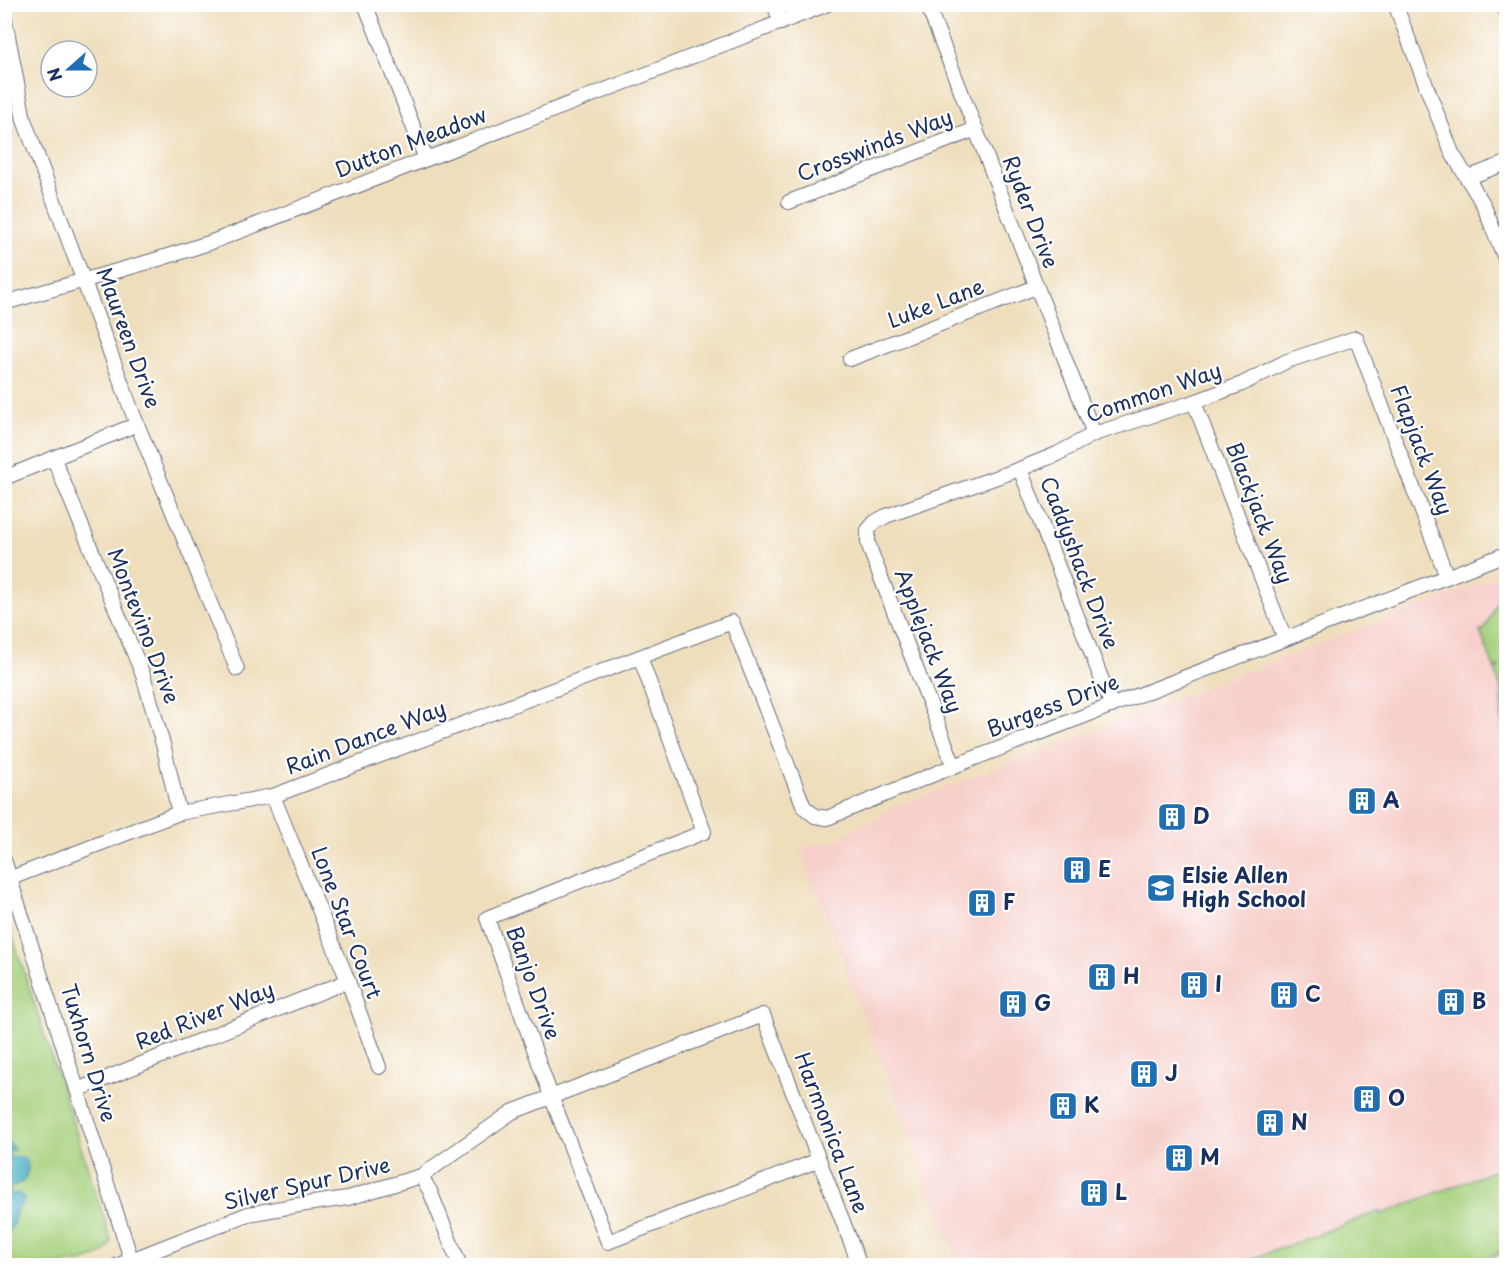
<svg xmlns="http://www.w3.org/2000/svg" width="1511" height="1270" viewBox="0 0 1511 1270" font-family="'Playpen Sans',sans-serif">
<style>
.built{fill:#f7d0cc}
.green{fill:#a5d07c;stroke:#60806d;stroke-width:1.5}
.water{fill:#41acc1;stroke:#2e6e90;stroke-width:1.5}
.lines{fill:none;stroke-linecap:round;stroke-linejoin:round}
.minor-casing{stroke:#656c7f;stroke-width:16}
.minor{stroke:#fff;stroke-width:14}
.labels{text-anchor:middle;stroke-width:4.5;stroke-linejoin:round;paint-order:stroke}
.street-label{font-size:21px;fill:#1b2f5e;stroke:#fff}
.poi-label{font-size:21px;font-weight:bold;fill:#1b2f5e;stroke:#fff;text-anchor:start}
</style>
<rect width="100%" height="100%" fill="#fff"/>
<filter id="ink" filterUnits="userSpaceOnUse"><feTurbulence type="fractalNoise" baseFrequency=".0167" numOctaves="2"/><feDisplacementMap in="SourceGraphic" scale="12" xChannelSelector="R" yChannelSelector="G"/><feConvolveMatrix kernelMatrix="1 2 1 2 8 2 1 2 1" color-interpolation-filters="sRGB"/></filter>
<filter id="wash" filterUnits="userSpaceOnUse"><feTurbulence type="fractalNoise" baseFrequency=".008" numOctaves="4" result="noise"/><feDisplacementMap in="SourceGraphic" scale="24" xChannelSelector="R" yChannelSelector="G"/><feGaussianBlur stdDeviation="1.35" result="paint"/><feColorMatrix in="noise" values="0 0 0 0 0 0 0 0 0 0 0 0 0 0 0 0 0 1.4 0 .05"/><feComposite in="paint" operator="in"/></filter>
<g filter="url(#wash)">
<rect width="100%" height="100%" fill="#efdebc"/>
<!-- built -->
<polygon class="built" points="1506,573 1506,1265 959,1265 800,850 818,843 836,842 859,827 881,819 880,813"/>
<!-- green -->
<g class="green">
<polygon points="1506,582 1506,736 1501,720 1502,692 1495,670 1499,668 1498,666 1494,668 1480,631 1485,629"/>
<path d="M4,910l107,330c-3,30 -81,25 -106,25z"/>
<polygon points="1506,1166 1506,1251 1468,1265 1236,1265 1380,1211 1382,1214"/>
</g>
<!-- water -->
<path class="water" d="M5,1143l5,1 4,6h-3l-5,6c20,-1 28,6 17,26l-12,5 -2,4 4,3 5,-1 5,4 1,4 -8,10 -3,15 -8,8z"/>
</g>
<g filter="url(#ink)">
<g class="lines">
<!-- minor casing -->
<g class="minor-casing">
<g id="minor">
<polyline points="365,4 426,159"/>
<polyline points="774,4 781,23"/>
<polyline points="927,4 1094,434"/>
<polyline points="1395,4 1452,153 1483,204 1506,261"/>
<polyline points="1504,4 1506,11"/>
<polyline points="4,15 24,120 133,414 237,669"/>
<polyline points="1467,178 1506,163"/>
<polyline points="789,202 976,129"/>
<polyline points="4,303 152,261 209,243 828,4"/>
<polyline points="850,359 1036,287"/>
<polyline points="1194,402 1285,639"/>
<polyline points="54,459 143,675 164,748 179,813"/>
<polyline points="1020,469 1112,706"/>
<polyline points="4,478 128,428"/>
<polyline points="640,657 704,832 487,918 551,1096 608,1242 819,1160"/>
<polyline points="954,766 871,552 868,542 868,530 875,522 886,516 1020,469 1057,454 1094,434 1194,402 1242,384 1287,361 1356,338 1447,577"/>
<polyline points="273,796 348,981 379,1067"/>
<polyline points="4,860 131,1259"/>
<polyline points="11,878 179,813 273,796 732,622 804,807 815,816 827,818 954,766 1506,554"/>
<polyline points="77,1090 348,981"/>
<polyline points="421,1176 430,1191 460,1266"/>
<polyline points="116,1266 248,1214 299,1205 348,1198 421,1176 512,1112 763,1015 860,1266"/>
</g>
</g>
<!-- minor -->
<use href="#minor" class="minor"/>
</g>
</g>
<!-- icons -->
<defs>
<g id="building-square" transform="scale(1.5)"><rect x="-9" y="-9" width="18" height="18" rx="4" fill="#1f6fb2" stroke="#fff"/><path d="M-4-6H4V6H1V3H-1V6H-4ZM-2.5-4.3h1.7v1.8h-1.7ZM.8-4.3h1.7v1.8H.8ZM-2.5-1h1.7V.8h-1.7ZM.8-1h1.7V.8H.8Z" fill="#fff"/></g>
<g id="school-square" transform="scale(1.5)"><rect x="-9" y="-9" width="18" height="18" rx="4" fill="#1f6fb2" stroke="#fff"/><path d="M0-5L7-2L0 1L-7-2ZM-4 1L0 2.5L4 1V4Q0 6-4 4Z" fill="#fff"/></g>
</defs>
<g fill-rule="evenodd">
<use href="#building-square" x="1362" y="801"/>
<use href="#building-square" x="1172" y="817"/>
<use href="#building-square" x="1077" y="870"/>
<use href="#school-square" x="1161" y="888"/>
<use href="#building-square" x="982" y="903"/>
<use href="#building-square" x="1102" y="977"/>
<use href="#building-square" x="1194" y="985"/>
<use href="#building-square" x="1284" y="995"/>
<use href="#building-square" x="1451" y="1002"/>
<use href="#building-square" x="1013" y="1004"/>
<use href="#building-square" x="1144" y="1074"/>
<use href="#building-square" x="1367" y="1099"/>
<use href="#building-square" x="1063" y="1106"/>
<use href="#building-square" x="1270" y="1123"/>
<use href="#building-square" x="1179" y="1158"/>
<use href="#building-square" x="1094" y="1193"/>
</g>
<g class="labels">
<!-- street labels -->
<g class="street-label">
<text transform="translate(411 143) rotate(-21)" y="7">Dutton Meadow</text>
<text transform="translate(875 146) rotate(-21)" y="7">Crosswinds Way</text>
<text transform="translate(1030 212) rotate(69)" y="7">Ryder Drive</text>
<text transform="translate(936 304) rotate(-21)" y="7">Luke Lane</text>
<text transform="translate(128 338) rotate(70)" y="7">Maureen Drive</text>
<text transform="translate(1154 393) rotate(-19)" y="7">Common Way</text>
<text transform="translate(1421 450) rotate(69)" y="7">Flapjack Way</text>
<text transform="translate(1259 513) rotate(69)" y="7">Blackjack Way</text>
<text transform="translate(1079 563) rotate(69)" y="7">Caddyshack Drive</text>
<text transform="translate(143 626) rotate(69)" y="7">Montevino Drive</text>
<text transform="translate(928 641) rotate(69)" y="7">Applejack Way</text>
<text transform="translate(1053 706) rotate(-21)" y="7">Burgess Drive</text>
<text transform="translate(366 738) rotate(-21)" y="7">Rain Dance Way</text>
<text transform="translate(346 923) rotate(69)" y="7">Lone Star Court</text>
<text transform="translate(533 983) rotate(70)" y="7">Banjo Drive</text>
<text transform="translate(205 1016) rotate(-22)" y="7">Red River Way</text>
<text transform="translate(88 1053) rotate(73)" y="7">Tuxhorn Drive</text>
<text transform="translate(831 1133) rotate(69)" y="7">Harmonica Lane</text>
<text transform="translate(307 1184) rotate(-13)" y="7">Silver Spur Drive</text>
</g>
<!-- poi labels -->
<g class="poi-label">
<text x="1383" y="808">A</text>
<text x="1193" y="824">D</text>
<text x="1098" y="877">E</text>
<text x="1182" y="883">Elsie Allen<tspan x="1182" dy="24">High School</tspan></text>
<text x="1003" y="910">F</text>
<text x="1123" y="984">H</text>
<text x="1215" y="992">I</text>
<text x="1305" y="1002">C</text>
<text x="1472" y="1009">B</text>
<text x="1034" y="1011">G</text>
<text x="1165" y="1081">J</text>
<text x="1388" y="1106">O</text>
<text x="1084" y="1113">K</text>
<text x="1291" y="1130">N</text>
<text x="1200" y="1165">M</text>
<text x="1115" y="1200">L</text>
</g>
</g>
<!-- margin -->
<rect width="1511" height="1270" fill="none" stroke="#fff" stroke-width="24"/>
<!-- north arrow -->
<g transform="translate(69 69) rotate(249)"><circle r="28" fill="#ffffff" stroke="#a4acbf" stroke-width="1.5"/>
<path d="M0-4.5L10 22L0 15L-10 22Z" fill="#1f6fb2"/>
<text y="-9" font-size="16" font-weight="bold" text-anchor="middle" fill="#1b2f5e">N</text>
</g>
</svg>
